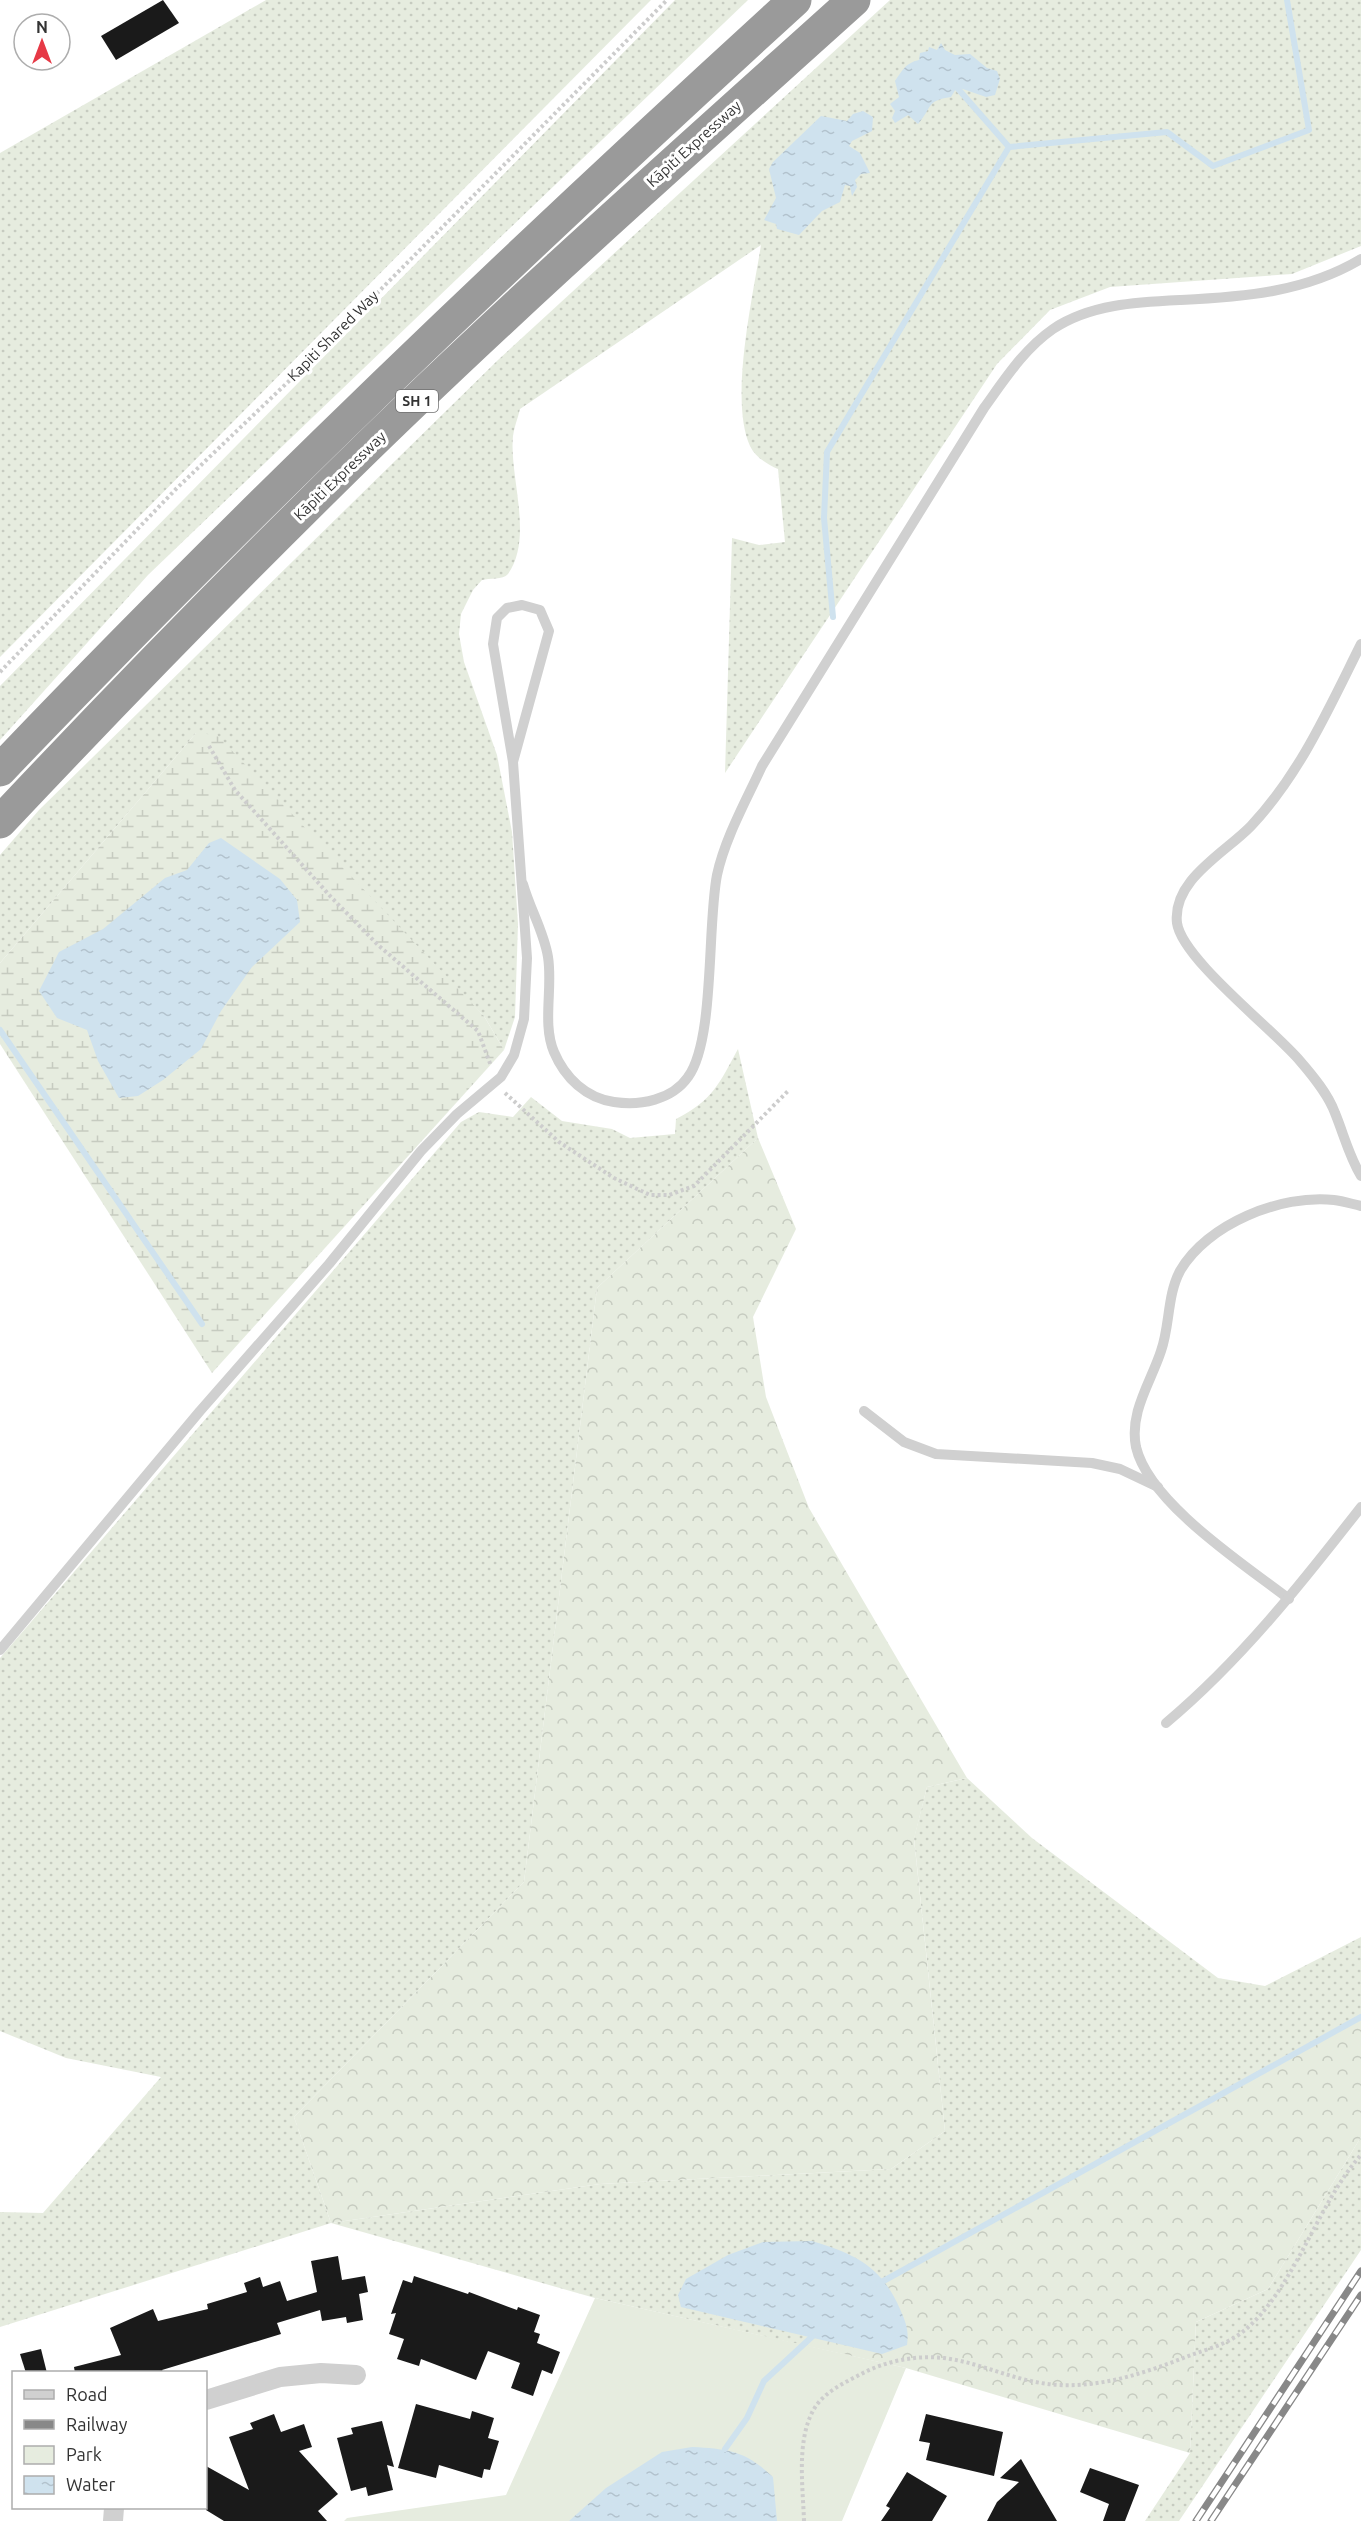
<svg xmlns="http://www.w3.org/2000/svg" width="1361" height="2521" viewBox="0 0 1361 2521" font-family="Ubuntu,sans-serif">
<style>
.grass{fill:url(#grass-dots)}
.forest{fill:url(#forest-crowns)}
.wetland{fill:url(#wetland-marsh)}
.park{fill:#e6ecdf}
.water{fill:url(#water-ripples)}
.lines{fill:none;stroke-linecap:round;stroke-linejoin:round}
.stream{stroke:#cfe2ee;stroke-width:6}
.building{fill:#1a1a1a}
.path{stroke:#cdcdcd;stroke-width:4;stroke-dasharray:3 3;stroke-linecap:butt}
.service{stroke:#d0d0d0;stroke-width:10}
.minor{stroke:#d0d0d0;stroke-width:20}
.motorway{stroke:#9a9a9a;stroke-width:33}
.rail-casing{stroke:#888;stroke-width:7}
.rail{stroke:#fff;stroke-width:4.5;stroke-dasharray:14;stroke-linecap:butt}
.labels{text-anchor:middle;stroke-width:6;stroke-linejoin:round;paint-order:stroke}
.shield{fill:#fff;stroke:#707070;stroke-width:1.5}
.shield-label{font-size:14px;font-weight:bold;fill:#333}
.street-label{font-size:15px;fill:#333;stroke:#fff}
</style>
<defs>
<pattern id="grass-dots" width="8" height="8" patternUnits="userSpaceOnUse" patternTransform="scale(1.5)"><rect width="8" height="8" fill="#e6ecdf"/><path d="M2 2h.1M6 6h.1" fill="none" stroke="#c6cbc0" stroke-width="1.8" stroke-linecap="round"/></pattern>
<pattern id="forest-crowns" width="20" height="18" patternUnits="userSpaceOnUse" patternTransform="scale(1.5)"><rect width="20" height="18" fill="#e6ecdf"/><path d="M2 6a3 3 0 1 1 6 0M12 15a3 3 0 1 1 6 0" fill="none" stroke="#c6cbc0"/></pattern>
<pattern id="wetland-marsh" width="20" height="14" patternUnits="userSpaceOnUse" patternTransform="scale(1.5)"><rect width="20" height="14" fill="#e6ecdf"/><path d="M1 5h8M5 5V1M11 12h8M15 12V8" fill="none" stroke="#c6cbc0"/></pattern>
<pattern id="water-ripples" width="26" height="14" patternUnits="userSpaceOnUse" patternTransform="scale(1.5)"><rect width="26" height="14" fill="#cfe2ee"/><path d="M2 4q2-2 4 0t4 0M15 11q2-2 4 0t4 0" fill="none" stroke="#b2c2cd"/></pattern>
</defs>
<rect width="100%" height="100%" fill="#fff"/>
<!-- grass -->
<g class="grass">
<polygon points="266,0 651,0 0,657 0,153"/>
<polygon points="675,0 748,0 148,575 0,740 0,686"/>
<path d="M890,0h471v246l-69,28 -182,13 -60,23 -53,54 -272,409 7,-235 27,7 26,-3 -7,-73c-11,-5 -23,-12 -28,-23 -21,-46 3,-150 11,-201l-241,164c-2,9 -6,18 -7,27 -4,41 21,101 -5,138 -5,6 -19,4 -26,6l-9,10 -12,24 -2,20 5,28 33,93 15,77 6,92 -3,93 -11,33 -20,-34 -288,-283 -196,230v-108l39,-45 459,-450z"/>
<path d="M738,1049l20,89 -161,150 -73,594 -230,235 37,106 269,-39 291,-15 54,-38 -31,-293 13,-51 40,-9 65,60 186,140 47,8 96,-49v80l-492,272 -67,56 -207,-47 -264,-75 -331,104v-115l43,1 118,-136 -95,-19 -66,-27v-373l461,-536 18,-10 34,5 18,-20 31,24 50,8 18,9 45,-4 1,-15c37,-19 43,-35 62,-70z"/>
<polygon points="1361,2137 1361,2250 1179,2521 1145,2521 1190,2453 1196,2322 1268,2289"/>
</g>
<!-- forest -->
<g class="forest">
<polygon points="758,1138 796,1229 753,1317 766,1397 809,1508 967,1778 927,1787 914,1839 945,2131 891,2169 600,2184 331,2223 294,2117 524,1882 597,1288"/>
<polygon points="1361,2017 1361,2137 1268,2289 1196,2322 1190,2453 906,2368 802,2345 869,2289"/>
</g>
<!-- wetland -->
<polygon class="wetland" points="196,733 217,735 484,1016 504,1050 212,1373 0,1044 0,963"/>
<!-- park -->
<polygon class="park" points="595,2298 906,2368 842,2521 344,2521 347,2518 506,2495"/>
<!-- water -->
<g class="water">
<path d="M941,43l4,7 10,5 15,-1 17,14 10,3 3,8 -5,16 -9,2 -29,-10 -6,10c-26,4 -18,10 -33,27l-10,-9 -13,8 -3,-5 3,-7 -5,-7 9,-7 -4,-16c7,-10 10,-18 24,-21l1,-7 8,-2 1,-4 8,3z"/>
<polygon points="863,111 873,117 872,131 852,141 849,146 860,153 870,173 861,174 855,180 857,187 852,196 850,186 845,185 840,202 822,211 799,235 777,229 776,224 764,220 776,198 769,169 773,162 821,116 847,121 853,114"/>
<polygon points="221,838 280,879 297,900 300,922 252,967 221,1011 201,1049 163,1080 138,1096 119,1098 98,1061 87,1030 57,1018 39,991 59,952 103,929 165,878 187,870 209,843"/>
<path d="M812,2241c43,13 69,25 88,68 6,14 9,21 7,36l-25,9 -201,-47 -3,-12 8,-16 42,-24 35,-13z"/>
<path d="M692,2447c38,2 53,4 81,30l4,44h-208l37,-33 56,-36z"/>
</g>
<g class="lines">
<!-- stream -->
<g class="stream">
<polyline points="952,82 1009,147"/>
<polyline points="1009,147 1167,132 1213,166 1309,130 1287,0"/>
<polyline points="833,617 824,518 827,452 1009,147"/>
<polyline points="0,1030 202,1324"/>
<polyline points="878,2284 1361,2017"/>
<polyline points="725,2449 747,2418 764,2381 816,2333"/>
</g>
</g>
<!-- building -->
<g class="building">
<polygon points="163,0 179,23 116,60 101,36"/>
<polygon points="338,2256 342,2280 365,2276 368,2292 359,2294 363,2320 347,2323 346,2317 322,2321 320,2310 277,2323 281,2334 162,2370 164,2373 75,2373 74,2367 121,2355 110,2328 153,2309 158,2321 208,2309 207,2304 247,2292 244,2283 260,2277 263,2287 280,2281 287,2301 317,2292 311,2261"/>
<polygon points="414,2276 468,2294 469,2292 517,2310 518,2307 540,2315 534,2332 540,2334 537,2343 560,2352 552,2374 542,2370 533,2396 511,2388 520,2363 488,2351 476,2380 421,2359 419,2366 397,2359 404,2339 389,2334 396,2313 391,2314 403,2280 412,2283"/>
<polygon points="41,2349 47,2373 26,2373 20,2354"/>
<polygon points="416,2404 470,2419 472,2411 494,2418 488,2438 499,2441 490,2470 484,2469 482,2478 439,2465 436,2478 398,2468"/>
<polygon points="274,2414 281,2432 304,2424 312,2447 299,2451 338,2494 318,2511 327,2521 224,2521 206,2510 206,2466 249,2490 229,2437 253,2429 250,2423"/>
<polygon points="926,2414 1003,2432 994,2476 926,2460 930,2443 919,2441"/>
<polygon points="382,2421 394,2467 387,2465 393,2490 368,2496 366,2487 351,2491 337,2438 353,2434 351,2428"/>
<polygon points="1021,2459 1037,2487 1057,2521 987,2521 997,2502 1019,2482 1000,2478"/>
<polygon points="1090,2468 1139,2485 1125,2521 1103,2521 1109,2504 1080,2492"/>
<polygon points="907,2472 947,2496 932,2521 881,2521 890,2508 886,2506"/>
</g>
<g class="lines">
<!-- path -->
<g class="path">
<polyline points="0,672 176,489 312,359 667,0"/>
<polyline points="209,746 235,790 331,897 378,945 478,1031 491,1066"/>
<polyline points="505,1093 559,1142 614,1178 650,1195 669,1195 694,1186 788,1091"/>
<path d="M804,2521c-1,-34 -8,-81 10,-112 10,-17 30,-26 47,-35 25,-13 54,-19 83,-16 39,5 74,25 115,27 45,2 85,-12 127,-28 15,-6 32,-10 46,-18 57,-33 84,-135 129,-184"/>
</g>
<!-- service -->
<g class="service">
<path d="M1361,644c-32,64 -61,130 -110,182 -26,27 -79,54 -74,97 5,36 96,106 123,138 13,15 28,33 35,52 9,22 14,43 26,63"/>
<path d="M523,884c7,25 21,48 25,73 5,31 -6,67 6,95 11,26 32,46 60,50 26,4 58,-2 74,-25 27,-37 19,-151 29,-202 8,-37 29,-74 45,-109l222,-358c21,-29 40,-59 69,-79 37,-25 85,-27 128,-29 63,-3 125,-8 180,-41"/>
<polyline points="864,1411 904,1442 936,1454 1092,1463 1120,1469 1158,1487"/>
<path d="M1289,1599c-44,-34 -140,-96 -153,-152 -7,-35 15,-65 25,-96 9,-25 6,-56 19,-80 27,-47 101,-77 154,-71 9,1 18,4 27,6"/>
<polyline points="0,1650 200,1411 329,1264 421,1151 457,1114 501,1077 514,1055 524,1019 527,958 513,762 493,644 497,618 507,608 522,605 540,610 549,631 513,762"/>
<path d="M1166,1723c75,-63 135,-139 195,-216"/>
</g>
<!-- minor -->
<g class="minor">
<polyline points="206,2400 280,2377 321,2373 356,2375"/>
<polyline points="113,2521 114,2508"/>
</g>
<!-- motorway -->
<g class="motorway">
<path d="M0,770c255,-267 522,-521 795,-770"/>
<path d="M0,822c113,-120 228,-238 346,-354 164,-161 337,-314 508,-468"/>
</g>
<!-- rail casing -->
<g class="rail-casing">
<g id="rail">
<polyline points="1196,2521 1361,2271"/>
<polyline points="1211,2521 1361,2295"/>
</g>
</g>
<!-- rail -->
<use href="#rail" class="rail"/>
</g>
<g class="labels">
<!-- shield labels -->
<rect class="shield" x="396" y="390" width="42" height="22" rx="4.5"/>
<g class="shield-label">
<text x="417" y="406">SH 1</text>
</g>
<!-- street labels -->
<g class="street-label">
<text transform="translate(694 144) rotate(-42)" y="5">Kāpiti Expressway</text>
<text transform="translate(333 336) rotate(-45)" y="5">Kapiti Shared Way</text>
<text transform="translate(340 476) rotate(-44)" y="5">Kāpiti Expressway</text>
</g>
</g>
<!-- legend -->
<rect x="12" y="2371" width="195" height="138" fill="#ffffff" stroke="#adadad" stroke-width="1.5"/>
<rect x="24" y="2390" width="30" height="9" fill="#d0d0d0" stroke="#adadad" stroke-width="1.5"/>
<text x="66" y="2401" font-size="18" fill="#333333">Road</text>
<rect x="24" y="2420" width="30" height="9" fill="#888888" stroke="#adadad" stroke-width="1.5"/>
<text x="66" y="2431" font-size="18" fill="#333333">Railway</text>
<rect x="24" y="2446" width="30" height="18" fill="#e6ecdf" stroke="#adadad" stroke-width="1.5"/>
<text x="66" y="2461" font-size="18" fill="#333333">Park</text>
<rect x="24" y="2476" width="30" height="18" fill="url(#water-ripples)" stroke="#adadad" stroke-width="1.5"/>
<text x="66" y="2491" font-size="18" fill="#333333">Water</text>
<!-- north arrow -->
<g transform="translate(42 42)"><circle r="28" fill="#ffffff" stroke="#adadad" stroke-width="1.5"/>
<path d="M0-4.5L10 22L0 15L-10 22Z" fill="#e63946"/>
<text y="-9" font-size="16" font-weight="bold" text-anchor="middle" fill="#333333">N</text>
</g>
</svg>
